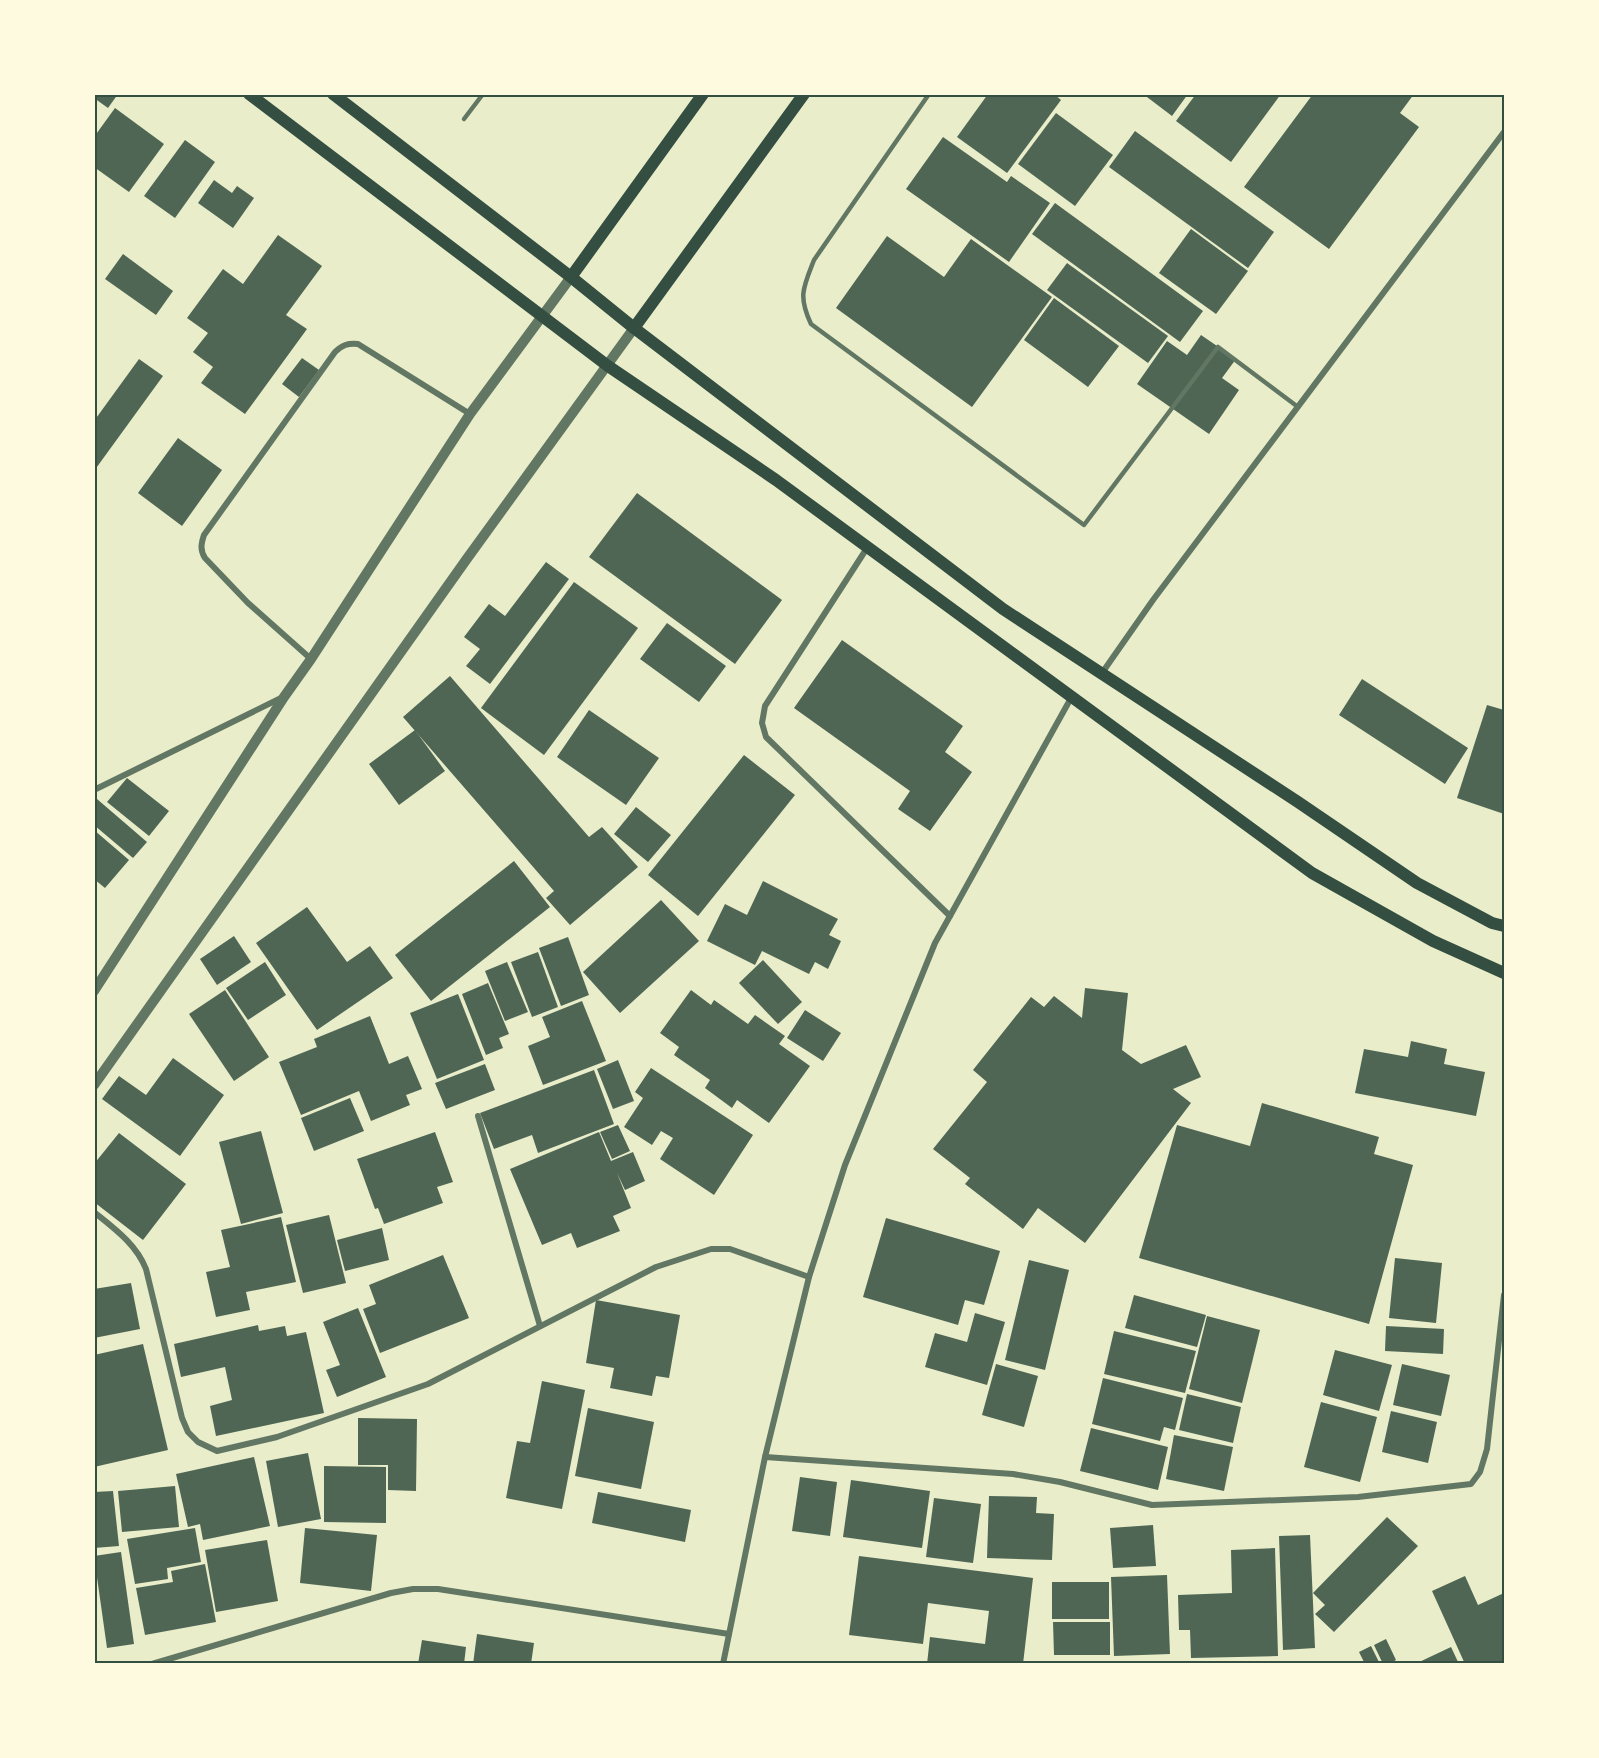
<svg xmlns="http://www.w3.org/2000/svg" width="1599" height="1758" viewBox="0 0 1599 1758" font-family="'Libre Baskerville',serif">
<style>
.building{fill:#4f6655}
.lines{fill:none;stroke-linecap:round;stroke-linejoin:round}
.service{stroke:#617663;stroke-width:4.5}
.minor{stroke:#617663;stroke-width:6}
.tertiary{stroke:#617663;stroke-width:10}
.secondary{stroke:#344e41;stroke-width:12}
.neatline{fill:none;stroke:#344e41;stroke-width:2}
</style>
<rect width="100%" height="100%" fill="#e9edc9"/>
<!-- building -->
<g class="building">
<polygon points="94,94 118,94 108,108 94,98"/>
<polygon points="988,94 1054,94 1061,100 1007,173 957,137"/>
<polygon points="1143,94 1188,94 1172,116"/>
<polygon points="1196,94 1281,94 1231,162 1176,121"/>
<polygon points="1313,94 1414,94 1400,113 1419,127 1329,249 1244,187"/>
<polygon points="115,108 164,144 129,192 94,167 94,137"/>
<polygon points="1056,113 1113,155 1075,206 1018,164"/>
<polygon points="1135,131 1274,232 1248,268 1109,167"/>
<polygon points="943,137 1007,182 1011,176 1050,203 1009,262 906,189"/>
<polygon points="185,140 215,162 175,218 144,196"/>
<polygon points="214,180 232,193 237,186 254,198 233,228 198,203"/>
<polygon points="1055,203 1203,311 1180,342 1032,234"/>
<polygon points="1191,229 1248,271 1216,314 1159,273"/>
<polygon points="278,235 322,266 286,315 307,329 245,414 201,383 213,367 193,352 208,333 187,318 223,269 243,284"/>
<polygon points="887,236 944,277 971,239 1052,297 972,407 836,308"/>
<polygon points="123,254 173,291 156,315 105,279"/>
<polygon points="1067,263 1168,336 1148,363 1047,290"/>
<polygon points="1054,298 1119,346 1088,387 1024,340"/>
<polygon points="1201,335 1236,359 1222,378 1239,390 1209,434 1137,384 1167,341 1187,355"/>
<polygon points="302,358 319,370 299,397 282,384"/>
<polygon points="139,359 163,376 94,471 94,421"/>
<polygon points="178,438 222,470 182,526 138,493"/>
<polygon points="637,493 782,600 735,664 589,557"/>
<polygon points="546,562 569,579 490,684 466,666 480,649 464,637 489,604 505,616"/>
<polygon points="574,582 638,628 544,755 481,708"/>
<polygon points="667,623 726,666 699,702 640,659"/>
<polygon points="842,640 963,726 945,752 972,772 930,831 898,809 910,791 794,708"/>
<polygon points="450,676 589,837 602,827 638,867 570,925 546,898 554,891 403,717"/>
<polygon points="1362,679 1468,748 1445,784 1339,715"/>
<polygon points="1487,705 1504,710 1504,814 1457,798"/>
<polygon points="589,710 659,758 626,805 557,757"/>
<polygon points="415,730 445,771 399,805 369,764"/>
<polygon points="744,755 795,795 698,916 648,875"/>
<polygon points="127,778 169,811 149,836 107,802"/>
<polygon points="97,799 147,842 133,858 94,825 94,801"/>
<polygon points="636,807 671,835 648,862 614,834"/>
<polygon points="94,830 129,860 105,888 94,879"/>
<polygon points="514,861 550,907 431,1001 395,955"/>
<polygon points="763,881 838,919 829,935 841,941 828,969 815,962 809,974 762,951 755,965 707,941 725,904 747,915"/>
<polygon points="661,900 699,941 620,1013 583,972"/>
<polygon points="307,907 347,962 370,946 393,978 317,1030 256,943"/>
<polygon points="234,936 251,962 217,985 200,959"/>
<polygon points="568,937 589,995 561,1006 539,948"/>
<polygon points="538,952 558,1007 532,1017 511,962"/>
<polygon points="763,960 802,1002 778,1024 739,983"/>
<polygon points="265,962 286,995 248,1020 226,988"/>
<polygon points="507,962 528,1012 505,1021 485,971"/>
<polygon points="488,983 509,1034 499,1038 503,1048 486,1055 462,994"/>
<polygon points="1085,988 1128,993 1122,1050 1141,1064 1186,1045 1201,1077 1173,1089 1191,1103 1085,1243 1038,1208 1023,1229 965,1184 970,1178 933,1149 987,1082 973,1070 1031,997 1044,1007 1054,996 1082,1018"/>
<polygon points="225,990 269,1057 234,1081 189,1014"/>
<polygon points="691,990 711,1005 714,1000 748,1024 755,1015 785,1036 779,1044 810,1066 769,1123 737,1100 732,1108 705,1088 710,1080 674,1055 679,1047 660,1033"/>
<polygon points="458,994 484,1060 437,1079 410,1013"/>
<polygon points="582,1001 606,1061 543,1085 528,1046 550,1037 542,1017"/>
<polygon points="805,1010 841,1033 823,1061 787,1038"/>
<polygon points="370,1016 389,1064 408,1056 422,1089 406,1095 410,1105 371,1121 359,1091 301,1115 279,1062 317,1047 314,1039"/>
<polygon points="1411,1041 1447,1049 1444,1064 1485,1072 1476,1116 1355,1093 1364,1049 1408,1057"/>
<polygon points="173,1058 224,1095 180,1156 102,1099 119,1076 146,1095"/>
<polygon points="618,1060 634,1101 613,1109 597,1069"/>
<polygon points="485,1064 495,1090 446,1109 435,1083"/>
<polygon points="651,1068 753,1135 714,1195 660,1159 673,1138 661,1131 652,1145 624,1127 643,1098 635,1092"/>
<polygon points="594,1070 614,1124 538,1153 532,1135 494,1149 480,1113"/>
<polygon points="350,1098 364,1131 314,1151 301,1118"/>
<polygon points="1262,1103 1379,1137 1374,1154 1413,1165 1369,1324 1139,1258 1177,1125 1250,1146"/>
<polygon points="618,1125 630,1151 612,1159 600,1132"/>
<polygon points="261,1131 283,1213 241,1224 219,1142"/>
<polygon points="435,1132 453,1182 437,1187 443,1203 384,1224 378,1208 375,1209 357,1159"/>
<polygon points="599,1132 611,1161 633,1152 645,1181 625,1190 617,1173 631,1208 613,1216 620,1231 577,1248 571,1233 542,1245 510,1169"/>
<polygon points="119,1133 186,1184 143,1240 94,1202 94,1164"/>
<polygon points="329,1215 346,1283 303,1293 286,1225"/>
<polygon points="281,1217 296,1282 246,1292 250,1310 216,1317 206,1272 230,1267 221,1230"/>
<polygon points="886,1218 1000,1251 984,1305 965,1300 958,1325 863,1297"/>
<polygon points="382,1228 389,1260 345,1271 337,1240"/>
<polygon points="443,1255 469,1318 380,1353 363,1309 376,1304 369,1285"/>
<polygon points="1395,1258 1442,1263 1436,1323 1389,1318"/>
<polygon points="1029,1260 1069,1270 1045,1370 1005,1360"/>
<polygon points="131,1283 140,1329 94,1338 94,1289"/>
<polygon points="1134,1295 1206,1315 1197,1347 1125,1328"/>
<polygon points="596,1300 680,1315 669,1378 656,1376 652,1396 610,1388 614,1368 586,1363"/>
<polygon points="358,1308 386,1377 337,1397 326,1370 340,1365 323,1322"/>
<polygon points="975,1313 1005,1322 987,1385 925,1367 935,1333 967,1342"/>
<polygon points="1207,1316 1260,1330 1242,1403 1189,1389"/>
<polygon points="258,1325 259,1331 285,1326 287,1336 306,1332 324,1413 216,1436 210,1406 232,1400 225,1367 181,1377 174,1344"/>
<polygon points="1386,1326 1444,1329 1443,1354 1385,1351"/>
<polygon points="1114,1331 1196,1351 1185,1393 1104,1374"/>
<polygon points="143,1344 168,1450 94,1467 94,1355"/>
<polygon points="1335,1350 1392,1365 1379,1411 1323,1395"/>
<polygon points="996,1364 1038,1376 1024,1427 982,1415"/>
<polygon points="1402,1364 1450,1375 1441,1416 1393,1405"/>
<polygon points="1103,1378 1183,1398 1175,1430 1164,1427 1160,1441 1092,1424"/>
<polygon points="542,1381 585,1390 562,1509 506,1498 517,1441 530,1443"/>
<polygon points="1187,1394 1241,1407 1233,1443 1179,1430"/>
<polygon points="1321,1402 1377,1417 1360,1482 1304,1467"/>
<polygon points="588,1408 654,1422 641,1489 575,1476"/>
<polygon points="1391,1411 1437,1422 1428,1463 1382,1452"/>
<polygon points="358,1418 417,1419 416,1491 388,1490 388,1465 358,1465"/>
<polygon points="1091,1428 1168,1447 1158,1490 1080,1471"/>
<polygon points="1174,1435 1233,1447 1224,1491 1166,1479"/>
<polygon points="308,1453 321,1519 278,1527 266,1461"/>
<polygon points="254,1457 270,1526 203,1540 200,1524 188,1527 176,1474"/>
<polygon points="324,1466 386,1467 386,1523 324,1522"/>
<polygon points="800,1477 837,1482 830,1536 792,1531"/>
<polygon points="851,1480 930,1491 922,1548 843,1537"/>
<polygon points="175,1486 179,1527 122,1532 118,1491"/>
<polygon points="113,1491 119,1546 94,1548 94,1492"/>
<polygon points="598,1492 691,1510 685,1542 592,1523"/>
<polygon points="989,1496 1037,1497 1036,1513 1054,1514 1052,1560 987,1558"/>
<polygon points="934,1498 981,1504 973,1563 926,1557"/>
<polygon points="1387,1517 1418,1546 1334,1632 1315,1614 1325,1605 1313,1593"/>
<polygon points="1153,1525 1156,1566 1113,1568 1110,1528"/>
<polygon points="195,1528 201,1562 167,1568 168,1579 135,1584 127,1539"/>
<polygon points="305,1528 377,1535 371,1591 300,1583"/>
<polygon points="1310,1535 1315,1648 1283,1650 1279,1536"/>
<polygon points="267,1540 278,1601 216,1612 205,1550"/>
<polygon points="1275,1548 1278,1656 1191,1658 1190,1630 1179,1630 1178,1595 1232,1593 1231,1550"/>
<polygon points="121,1552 134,1644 107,1648 94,1556"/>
<polygon points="859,1556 1033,1578 1023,1664 927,1664 930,1637 985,1644 989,1611 928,1603 923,1644 849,1635"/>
<polygon points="205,1564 216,1622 145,1635 136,1588 173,1582 171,1571"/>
<polygon points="1167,1575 1170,1654 1114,1656 1111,1577"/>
<polygon points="1465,1576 1478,1605 1504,1593 1504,1664 1465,1664 1432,1591"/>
<rect x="1052" y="1582" width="57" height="37"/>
<polygon points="1053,1622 1110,1622 1110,1655 1054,1655"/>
<polygon points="477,1634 534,1643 531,1664 473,1664"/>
<polygon points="1386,1639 1396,1660 1389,1664 1383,1664 1374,1645"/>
<polygon points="422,1640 466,1647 464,1664 418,1664"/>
<polygon points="1371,1646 1380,1664 1365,1664 1359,1652"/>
<polygon points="1451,1647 1459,1664 1415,1664"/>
</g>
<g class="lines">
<!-- service -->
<g class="service">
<path d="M929,94l-115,166c-11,28 -16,36 -3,64l273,201 134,-178 80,60"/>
<polyline points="464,119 483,94"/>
</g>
<!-- minor -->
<g class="minor">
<polyline points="867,548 765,706 762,723 766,737 950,916"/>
<path d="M311,659l-63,-56 -43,-45c-5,-8 -4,-14 -1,-23l131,-183c7,-7 13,-9 23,-8l112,70"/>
<polyline points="1102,673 1153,600 1504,132"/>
<polyline points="94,790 283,697"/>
<polyline points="478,1116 540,1326"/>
<path d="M94,1212c21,17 42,32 52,57l36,149 6,14 10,10 19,9 60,-14 151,-53 228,-117 55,-18h19l79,28"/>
<polyline points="765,1457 1013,1474 1060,1482 1152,1505 1358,1497 1471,1484 1480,1472 1487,1449 1504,1295"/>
<polyline points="152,1664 391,1593 413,1589 438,1589 729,1634"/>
<polyline points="723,1664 765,1457 809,1277 845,1165 935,943 1071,698"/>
</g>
<!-- tertiary -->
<g class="tertiary">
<polyline points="94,991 284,697 311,659 470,414 571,277"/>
<polyline points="94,1085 466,560 634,328"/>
</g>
<!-- secondary -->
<g class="secondary">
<polyline points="249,94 608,366 776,480 1312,873 1433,941 1504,973"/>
<polyline points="333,94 571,277 634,328 1003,609 1298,802 1417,883 1492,923 1504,926"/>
<polyline points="571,277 703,94"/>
<polyline points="634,328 804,94"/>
</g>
</g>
<!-- border -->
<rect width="1599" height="1758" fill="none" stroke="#fefae0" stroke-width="192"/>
<rect x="96" y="96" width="1407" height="1566" class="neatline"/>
</svg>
